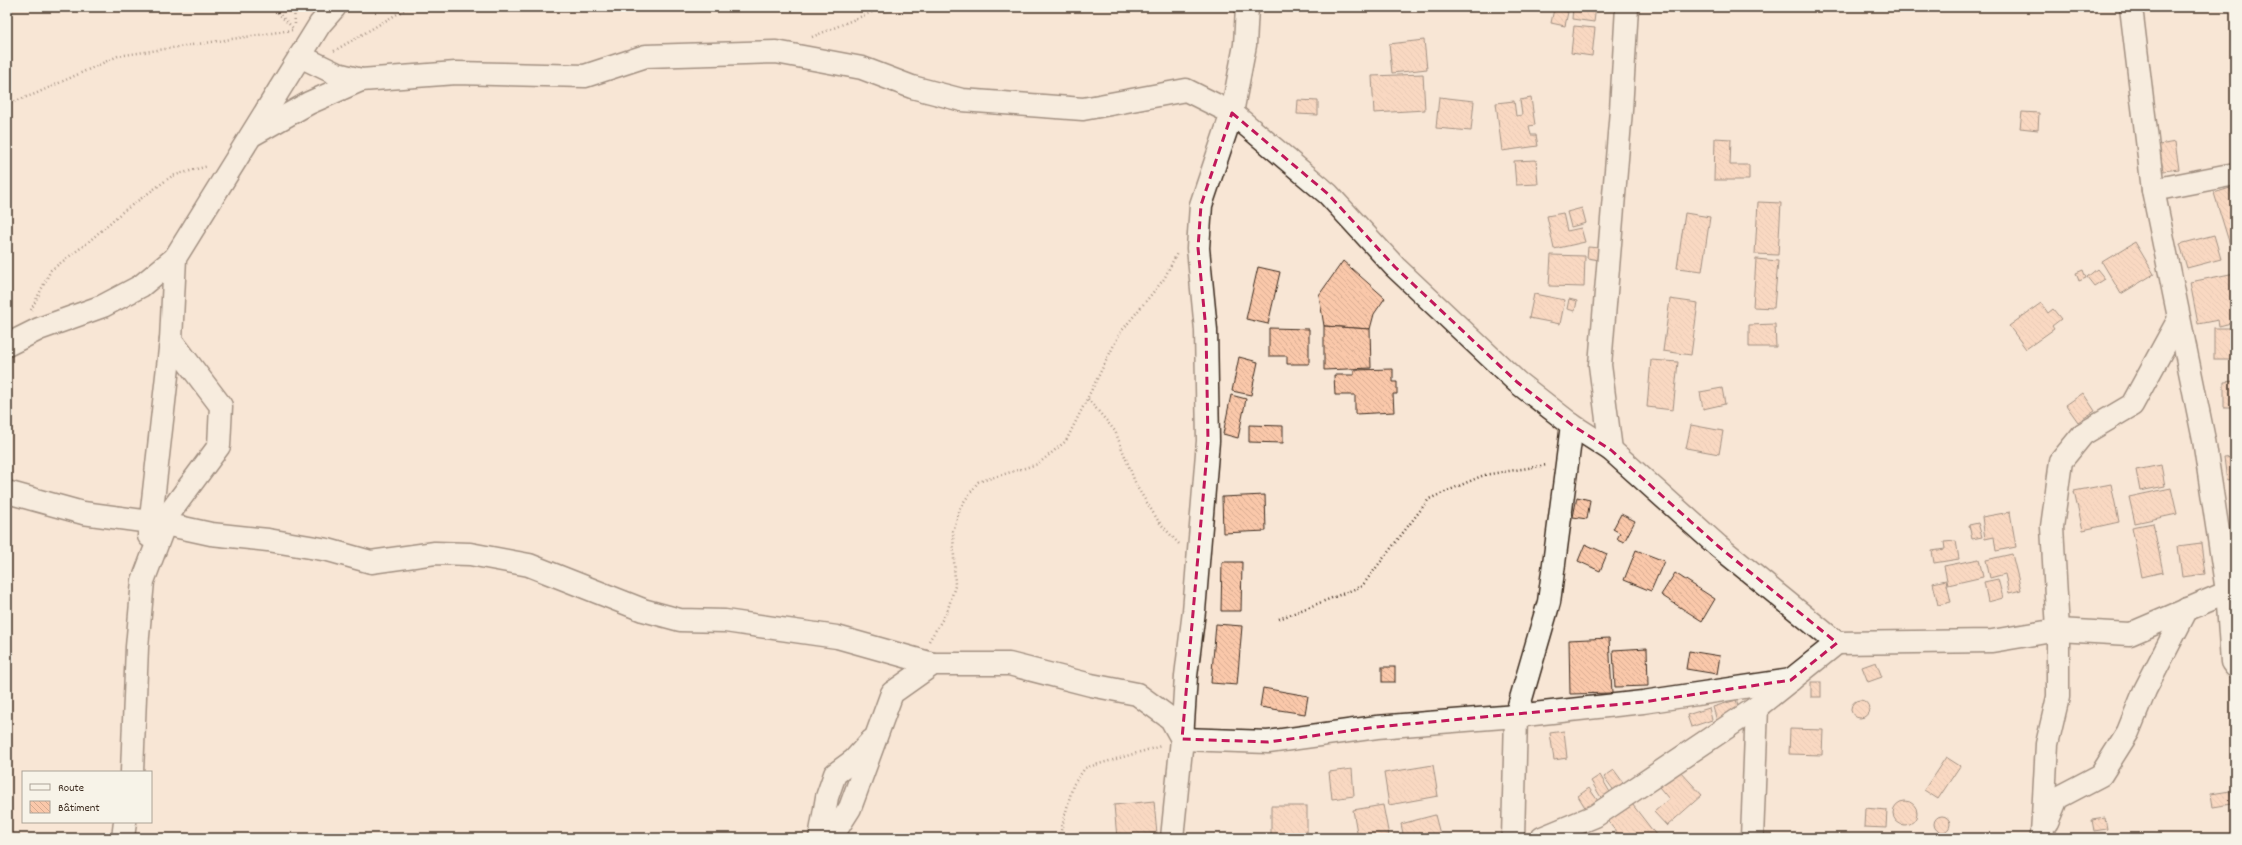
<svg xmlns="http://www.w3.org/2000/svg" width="2242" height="845" viewBox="0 0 2242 845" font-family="Dekko,sans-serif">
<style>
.building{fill:url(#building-back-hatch);stroke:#3b2a1e}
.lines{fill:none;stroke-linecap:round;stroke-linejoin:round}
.minor-casing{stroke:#3b2a1e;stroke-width:25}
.path{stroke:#3b2a1e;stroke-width:2.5;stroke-dasharray:1 3;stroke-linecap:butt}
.minor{stroke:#f7f3e8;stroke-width:22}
.marked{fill:none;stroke:#c2185b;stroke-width:3;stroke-dasharray:8 5;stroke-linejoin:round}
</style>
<defs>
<pattern id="building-back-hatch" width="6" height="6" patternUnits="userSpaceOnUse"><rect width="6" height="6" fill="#fac8aa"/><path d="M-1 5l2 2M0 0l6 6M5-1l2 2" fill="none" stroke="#d7ac92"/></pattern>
</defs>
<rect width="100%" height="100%" fill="#f8e6d5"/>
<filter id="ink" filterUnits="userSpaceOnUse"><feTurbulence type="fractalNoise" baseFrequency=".025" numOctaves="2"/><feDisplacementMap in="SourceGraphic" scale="8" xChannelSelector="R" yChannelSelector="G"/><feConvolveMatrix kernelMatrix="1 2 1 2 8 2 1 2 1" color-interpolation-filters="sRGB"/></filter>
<g filter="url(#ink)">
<!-- building -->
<g class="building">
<polygon points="1573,7 1596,7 1594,22 1572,19"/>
<polygon points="1554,9 1568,12 1565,26 1551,23"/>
<polygon points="1574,26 1595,28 1592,56 1571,53"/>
<polygon points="1424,40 1427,69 1392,73 1389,44"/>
<polygon points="1423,74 1425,110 1374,113 1372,76"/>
<polygon points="1439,97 1474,101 1471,131 1436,128"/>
<polygon points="1531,98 1535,125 1529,126 1531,135 1536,135 1538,146 1502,151 1496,103 1514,101 1516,116 1522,115 1520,100"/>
<polygon points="1298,100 1318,101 1318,115 1297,114"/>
<polygon points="2022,112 2039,113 2038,130 2020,128"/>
<polygon points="1715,138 1731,139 1730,165 1749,165 1749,180 1714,180"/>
<polygon points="2175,142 2179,169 2163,171 2159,145"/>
<polygon points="1536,160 1538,184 1516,185 1514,161"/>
<polygon points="2230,188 2235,203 2235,244 2230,245 2214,193"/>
<polygon points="1758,202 1781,203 1778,255 1755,254"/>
<polygon points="1582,208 1586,223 1571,227 1567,212"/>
<polygon points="1563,213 1567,231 1581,228 1585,242 1554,249 1547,216"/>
<polygon points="1685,213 1710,217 1702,271 1677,268"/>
<polygon points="2214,235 2221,259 2187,268 2180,244"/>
<polygon points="2135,242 2154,274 2121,294 2102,262"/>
<polygon points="1588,247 1600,248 1599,260 1587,258"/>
<polygon points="1551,255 1585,256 1584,287 1549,286"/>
<polygon points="1756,259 1778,261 1774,308 1753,307"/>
<polygon points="1343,261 1385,298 1374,314 1370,329 1324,326 1319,295"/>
<polygon points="1258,267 1280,272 1268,324 1246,319"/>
<polygon points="2097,269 2105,279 2094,286 2087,277"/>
<polygon points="2083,270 2086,278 2079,281 2076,273"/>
<polygon points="2235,273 2235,322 2219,326 2218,320 2198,324 2190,282"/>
<polygon points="1534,294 1565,300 1560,324 1529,318"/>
<polygon points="1569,299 1577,301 1575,311 1567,309"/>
<polygon points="1670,299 1698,303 1691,355 1663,351"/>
<polygon points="2041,303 2048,313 2053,309 2061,319 2052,326 2054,329 2026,349 2009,326"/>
<polygon points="1775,324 1776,347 1749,347 1749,325"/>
<polygon points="1324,326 1370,329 1371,368 1324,370"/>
<polygon points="1269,328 1309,329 1309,364 1287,364 1287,356 1269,356"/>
<rect x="2214" y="328" width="21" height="31"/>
<polygon points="1239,357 1258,362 1251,395 1232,391"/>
<polygon points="1651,360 1678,362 1673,410 1647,407"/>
<polygon points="1393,369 1393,382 1397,382 1397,394 1393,394 1394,412 1355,414 1355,395 1335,395 1334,375 1354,375 1354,370"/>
<polygon points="2235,381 2235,408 2224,408 2224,382"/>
<polygon points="1722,388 1725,404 1703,409 1700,392"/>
<polygon points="2083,393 2095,411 2078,422 2066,405"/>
<polygon points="1231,395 1246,399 1238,438 1223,434"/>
<polygon points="1249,425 1283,426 1283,443 1249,442"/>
<polygon points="1691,425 1723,431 1719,454 1686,448"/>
<polygon points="2235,457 2235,479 2227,480 2224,458"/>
<polygon points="2161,465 2165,486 2140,491 2136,470"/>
<polygon points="2111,484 2119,522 2083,530 2074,491"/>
<polygon points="2171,488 2177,514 2135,523 2129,497"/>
<polygon points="1265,495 1266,531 1223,533 1222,497"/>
<polygon points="1577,497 1590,500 1587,519 1573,517"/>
<polygon points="2010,512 2016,547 1996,551 1994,537 1985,539 1982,517"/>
<polygon points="1621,514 1635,521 1624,542 1617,539 1620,533 1613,529"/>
<polygon points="1978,523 1982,537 1972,539 1969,525"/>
<polygon points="2153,523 2163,572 2142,577 2132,527"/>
<polygon points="1956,541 1959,559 1934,563 1932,551 1945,549 1944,542"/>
<polygon points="2201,543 2205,574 2182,577 2178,546"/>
<polygon points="1585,544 1607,554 1600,571 1578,561"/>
<polygon points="1636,550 1664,561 1651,591 1624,580"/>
<polygon points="2012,554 2021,590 2009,593 2005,574 1990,578 1986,560"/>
<polygon points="1979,559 1983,577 1948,585 1944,566"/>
<polygon points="1222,562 1242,562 1241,611 1221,611"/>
<polygon points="1675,573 1715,599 1702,621 1661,595"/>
<polygon points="1998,579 2003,598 1988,602 1984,582"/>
<polygon points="1946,580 1951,602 1938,605 1933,583"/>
<polygon points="1216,624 1242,626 1237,685 1211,683"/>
<polygon points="1609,638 1612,693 1570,694 1569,640"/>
<polygon points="1647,648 1648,686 1615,687 1613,650"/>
<polygon points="1689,651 1720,656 1717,674 1686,669"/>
<polygon points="1876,662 1882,677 1868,682 1862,667"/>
<rect x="1382" y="667" width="13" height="15"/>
<rect x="1811" y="682" width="10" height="15"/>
<polygon points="1263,688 1308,696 1305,714 1260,707"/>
<polygon points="1736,700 1741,714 1717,721 1713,707"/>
<circle cx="1860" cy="709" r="9"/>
<polygon points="1709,708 1712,720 1691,727 1687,715"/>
<polygon points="1790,729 1823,730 1822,755 1789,754"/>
<polygon points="1564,731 1567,758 1554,760 1550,733"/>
<polygon points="1946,757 1960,766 1938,799 1924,790"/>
<polygon points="1433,765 1438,796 1389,805 1384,773"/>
<polygon points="1352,769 1354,796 1332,799 1329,772"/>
<polygon points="1614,770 1625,785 1615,792 1604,777"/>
<polygon points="1679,770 1702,795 1667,826 1654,812 1669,799 1659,787"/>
<polygon points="1600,775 1611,794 1602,799 1591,781"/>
<polygon points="1589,788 1598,801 1586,809 1578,796"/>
<polygon points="2230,791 2232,804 2213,807 2211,794"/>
<polygon points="1629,800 1656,835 1652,838 1621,838 1606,819"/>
<polygon points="1154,801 1157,834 1117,838 1114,805"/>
<circle cx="1905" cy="813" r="12"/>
<polygon points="1383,805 1389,836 1358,838 1353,810"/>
<rect x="1271" y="806" width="36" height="32"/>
<polygon points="1865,808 1887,810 1886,828 1864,827"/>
<polygon points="1435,815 1441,838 1404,838 1401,824"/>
<circle cx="1942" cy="824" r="8"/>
<polygon points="2105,818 2107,829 2094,831 2092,820"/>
</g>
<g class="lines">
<!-- minor casing -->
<g class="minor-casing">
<g id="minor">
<polyline points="2131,7 2153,190 2204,440 2227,591 2232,662 2235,666"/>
<polyline points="300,56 337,74 361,80 456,73 585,76 646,56 776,52 862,68 912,87 962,100 1083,109 1186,90 1232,113 1328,194 1395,267 1517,382 1572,425 1611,450 1718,546 1837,643 1992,641 2058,630 2130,634 2235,589"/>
<polyline points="254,134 309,103 361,80"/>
<polyline points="2153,190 2235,174"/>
<polyline points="7,345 39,329 103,306 141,286 175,258"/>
<polyline points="1611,450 1600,365 1621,110 1627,7"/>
<polyline points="7,492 83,513 165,524 211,534 268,540 328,550 371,562 435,553 470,554 529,565 643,610 680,620 725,621 837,637 933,664"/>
<polyline points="149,536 171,340"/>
<polyline points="132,772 137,647 143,581 168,515 219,446 221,406 171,340 175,258 320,24 335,7"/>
<polyline points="2047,822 2057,798 2101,775 2128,732 2145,690 2187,609"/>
<polyline points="123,838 125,822"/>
<polyline points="820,838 827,797 835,774 854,760 871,741"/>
<polyline points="831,838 850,808 892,693 933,664 1009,664 1091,685 1137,694 1171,719 1182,739 1268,742 1377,727 1516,716 1643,702 1791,680"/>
<polyline points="1172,838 1182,739 1186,676 1194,611 1208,441 1206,330 1198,248 1201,205 1232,113 1245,45 1247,7"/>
<polyline points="1513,838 1516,716 1549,602 1572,425"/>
<polyline points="1542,838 1595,816 1757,707"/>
<polyline points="1752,838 1757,707 1837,643"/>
<polyline points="2045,838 2042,834 2047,744 2058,697 2058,630 2052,527 2061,461 2083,434 2132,405 2179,319"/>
</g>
</g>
<!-- path -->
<g class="path">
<polyline points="272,7 293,28"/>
<polyline points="294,7 295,24"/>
<polyline points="812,37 884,7"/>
<polyline points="334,51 409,7"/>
<polyline points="7,104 35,94 118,56 292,30"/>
<polyline points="31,310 51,270 86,244 121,213 172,176 208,166"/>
<polyline points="1088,399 1115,431 1137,487 1159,522 1179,544"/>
<polyline points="1279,619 1362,586 1429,499 1484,475 1547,465"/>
<polyline points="929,641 947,612 955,586 953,531 961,506 978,482 1038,464 1066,441 1120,333 1164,279 1177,253"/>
<polyline points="1059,838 1073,785 1085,768 1161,746"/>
</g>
<!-- minor -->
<use href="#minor" class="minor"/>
</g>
</g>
<!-- marked area -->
<path d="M0 0H2242V845H0ZM1232,113l96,81 67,73 122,115 55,43 39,25 107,96 119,97 -46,37 -148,22 -266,25 -109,15 -86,-3 26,-298 -2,-111 -8,-82 3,-43z" fill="#f8e6d5" fill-opacity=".55" fill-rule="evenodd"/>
<path class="marked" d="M1232,113l96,81 67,73 122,115 55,43 39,25 107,96 119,97 -46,37 -148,22 -266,25 -109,15 -86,-3 26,-298 -2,-111 -8,-82 3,-43z"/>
<!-- margin -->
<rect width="2242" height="845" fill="none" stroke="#f7f3e8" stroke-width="24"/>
<rect x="12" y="12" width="2218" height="821" fill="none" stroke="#3b2a1e" stroke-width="1.5" filter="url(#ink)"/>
<!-- legend -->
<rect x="22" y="771" width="130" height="52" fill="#f7f3e8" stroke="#aca397"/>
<rect x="30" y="784" width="20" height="6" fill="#f7f3e8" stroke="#aca397"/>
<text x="58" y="791" font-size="12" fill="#3b2a1e">Route</text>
<rect x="30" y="801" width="20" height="12" fill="url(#building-back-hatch)" stroke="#aca397"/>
<text x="58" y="811" font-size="12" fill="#3b2a1e">Bâtiment</text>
</svg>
